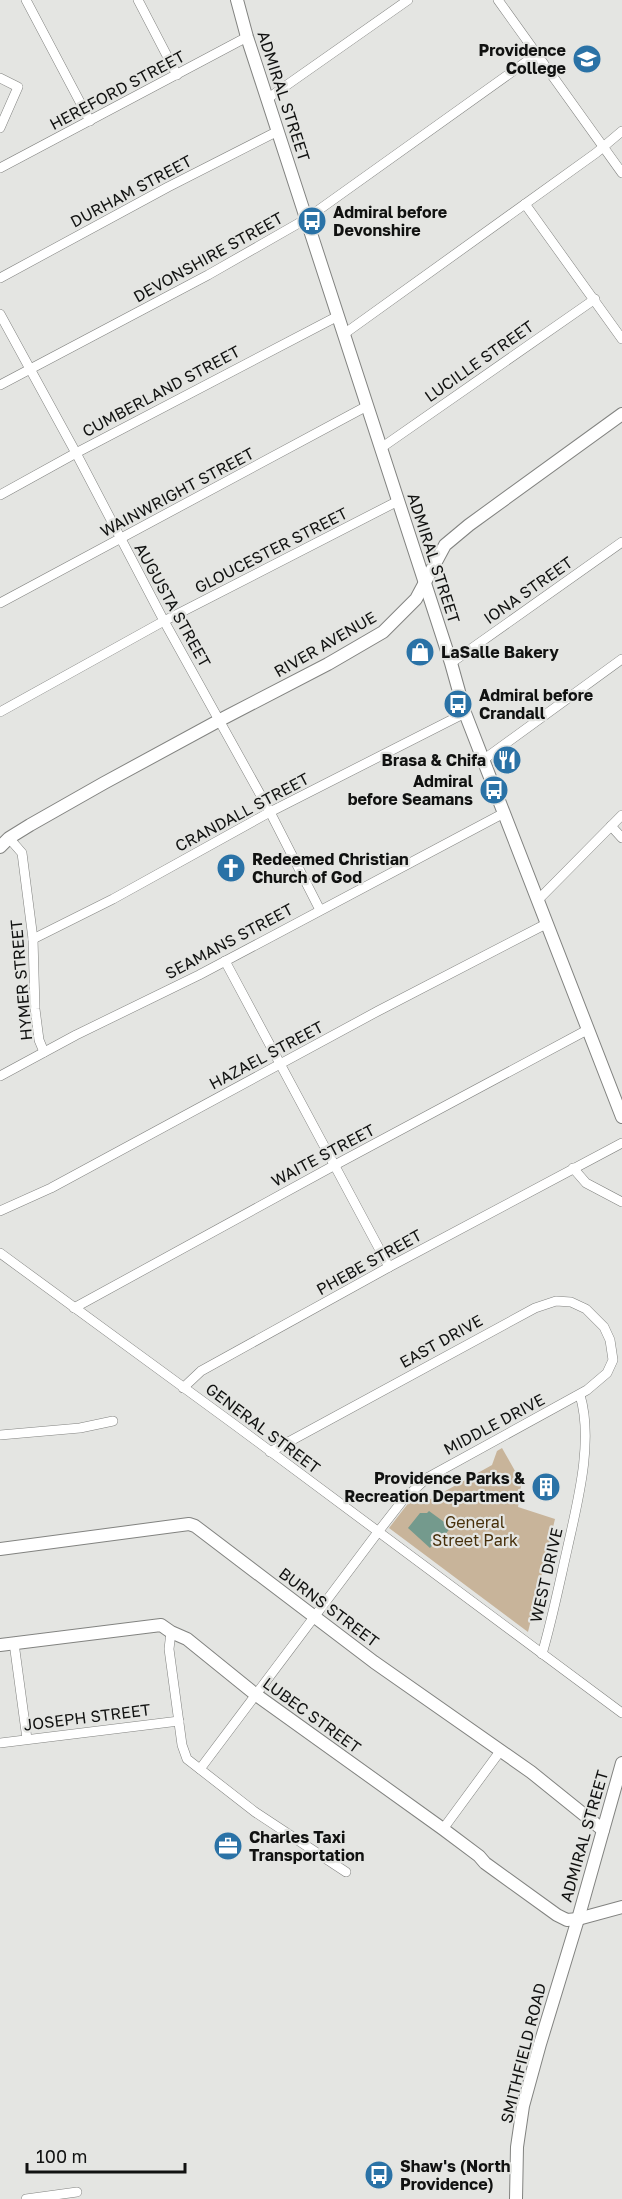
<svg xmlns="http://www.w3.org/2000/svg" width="622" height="2199" viewBox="0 0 622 2199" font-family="'Golos Text',sans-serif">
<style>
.green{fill:#c8b49a}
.water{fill:#749a8d}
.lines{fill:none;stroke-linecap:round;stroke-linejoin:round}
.street-casing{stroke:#828380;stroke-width:10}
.secondary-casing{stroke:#828380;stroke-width:14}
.street{stroke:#fff;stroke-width:9}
.secondary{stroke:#fff;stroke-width:12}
.labels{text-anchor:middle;stroke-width:4.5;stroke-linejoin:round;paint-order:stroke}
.poi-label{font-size:16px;font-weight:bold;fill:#111211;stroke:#e4e5e2;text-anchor:start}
.street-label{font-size:16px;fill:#111211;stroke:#e4e5e2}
.park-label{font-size:16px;fill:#462f0a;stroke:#e4e5e2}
</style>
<rect width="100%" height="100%" fill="#e4e5e2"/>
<!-- green -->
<polygon class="green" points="502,1448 519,1478 521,1486 518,1507 555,1519 528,1632 389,1528 410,1501 431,1499 492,1465 497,1451"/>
<!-- water -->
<polygon class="water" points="429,1511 451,1527 444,1536 440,1536 430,1548 408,1528 420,1513 427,1513"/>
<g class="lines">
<!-- street casing -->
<g class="street-casing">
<g id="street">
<polyline points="26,0 90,121"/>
<polyline points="138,0 177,75"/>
<polyline points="498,0 622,173"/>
<polyline points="0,78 18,87 0,128"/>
<polyline points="267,99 408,0"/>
<polyline points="0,168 247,37"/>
<polyline points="525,204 622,339"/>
<polyline points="0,278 168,187 278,131"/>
<polyline points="0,314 76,453 164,621 270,812 320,910"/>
<polyline points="344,334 596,153 622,131"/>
<polyline points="0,385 208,275 306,219 537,54"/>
<polyline points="381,448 595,299"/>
<polyline points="0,495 76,453 338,316"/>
<polyline points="0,603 367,406"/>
<polyline points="451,663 622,542"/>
<polyline points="0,712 164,621 398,501"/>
<polyline points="483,760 622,659"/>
<polyline points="611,826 622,838"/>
<polyline points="9,838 22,853 33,939 35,1009 39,1040 44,1052"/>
<polyline points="538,900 622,815"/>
<polyline points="33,939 113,899 270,812 465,713"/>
<polyline points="225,961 389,1267"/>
<polyline points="0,1076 76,1035 199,975 504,813"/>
<polyline points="573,1168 586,1183 622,1202"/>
<polyline points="0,1211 51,1188 378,1011 546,924"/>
<polyline points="0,1253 235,1425 622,1713"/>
<polyline points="74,1308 335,1165 587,1030"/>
<polyline points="183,1388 201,1371 389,1267 622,1143"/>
<polyline points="0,1435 80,1428 113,1421"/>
<polyline points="171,1632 169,1649 182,1745 187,1759 255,1812 346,1872"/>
<polyline points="14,1643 27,1739"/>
<path d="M542,1654c10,-34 17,-69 25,-104 10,-46 27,-108 13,-155"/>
<polyline points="0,1743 179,1721"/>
<polyline points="200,1769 378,1532 403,1500 427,1478 587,1390 607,1373 613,1360 610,1340 604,1327 586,1309 571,1302 556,1301 535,1308 270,1452"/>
<polyline points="443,1829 501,1750"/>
<polyline points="26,2199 77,2192"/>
</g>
</g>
<!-- secondary casing -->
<g class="secondary-casing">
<g id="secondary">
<polyline points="237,0 247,37 451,663 465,713 622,1117"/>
<polyline points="0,847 9,838 30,825 104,783 220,720 328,664 383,632 416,599 445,545 469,525 622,414"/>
<polyline points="0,1549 189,1524 195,1526 374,1662 531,1772 603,1830"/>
<polyline points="0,1645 161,1625 171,1632 187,1639 255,1694 443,1829 479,1856 485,1863 557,1915 567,1920 578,1919 622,1907"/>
<polyline points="516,2199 517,2147 523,2106 540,2044 578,1919 622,1763"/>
</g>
</g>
<!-- street -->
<use href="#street" class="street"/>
<!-- secondary -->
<use href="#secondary" class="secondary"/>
</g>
<!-- icons -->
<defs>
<g id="university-disc" transform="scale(1.5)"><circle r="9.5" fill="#2a72a6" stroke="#e4e5e2"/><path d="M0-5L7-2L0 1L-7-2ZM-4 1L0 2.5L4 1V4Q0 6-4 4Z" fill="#fff"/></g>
<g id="bus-disc" transform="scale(1.5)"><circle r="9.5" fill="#2a72a6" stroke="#e4e5e2"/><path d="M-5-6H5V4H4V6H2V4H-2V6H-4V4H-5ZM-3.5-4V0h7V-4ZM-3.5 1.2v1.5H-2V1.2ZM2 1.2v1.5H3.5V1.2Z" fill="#fff"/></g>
<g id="shop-disc" transform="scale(1.5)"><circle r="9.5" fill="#2a72a6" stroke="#e4e5e2"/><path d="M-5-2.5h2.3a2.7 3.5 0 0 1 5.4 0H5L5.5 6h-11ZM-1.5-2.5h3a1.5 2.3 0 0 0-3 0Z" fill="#fff"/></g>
<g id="restaurant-disc" transform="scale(1.5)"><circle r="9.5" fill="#2a72a6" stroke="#e4e5e2"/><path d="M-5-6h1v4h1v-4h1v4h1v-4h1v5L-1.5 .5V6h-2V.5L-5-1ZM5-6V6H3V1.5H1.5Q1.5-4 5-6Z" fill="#fff"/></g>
<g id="church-disc" transform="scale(1.5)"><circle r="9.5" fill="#2a72a6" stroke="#e4e5e2"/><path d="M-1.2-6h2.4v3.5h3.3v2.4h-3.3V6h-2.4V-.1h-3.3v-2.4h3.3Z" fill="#fff"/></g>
<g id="building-disc" transform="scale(1.5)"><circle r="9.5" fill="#2a72a6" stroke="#e4e5e2"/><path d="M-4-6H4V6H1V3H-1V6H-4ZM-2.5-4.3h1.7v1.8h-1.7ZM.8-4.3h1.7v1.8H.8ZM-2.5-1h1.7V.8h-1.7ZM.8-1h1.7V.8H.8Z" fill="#fff"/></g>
<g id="office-disc" transform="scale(1.5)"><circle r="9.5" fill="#2a72a6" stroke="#e4e5e2"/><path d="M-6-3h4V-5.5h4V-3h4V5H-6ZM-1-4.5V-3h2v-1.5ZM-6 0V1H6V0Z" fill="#fff"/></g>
</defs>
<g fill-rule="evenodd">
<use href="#university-disc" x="587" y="59"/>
<use href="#bus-disc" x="312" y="221"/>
<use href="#shop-disc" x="420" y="652"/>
<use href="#bus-disc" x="458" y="704"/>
<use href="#restaurant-disc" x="507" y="760"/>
<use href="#bus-disc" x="494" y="790"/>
<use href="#church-disc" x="231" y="868"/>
<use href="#building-disc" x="546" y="1487"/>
<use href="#office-disc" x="228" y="1846"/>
<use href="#bus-disc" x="379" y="2175"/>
</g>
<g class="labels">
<!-- poi labels -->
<g class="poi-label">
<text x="566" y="56" text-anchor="end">Providence<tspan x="566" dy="18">College</tspan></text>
<text x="333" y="218">Admiral before<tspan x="333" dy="18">Devonshire</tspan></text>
<text x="441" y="658">LaSalle Bakery</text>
<text x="479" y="701">Admiral before<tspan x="479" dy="18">Crandall</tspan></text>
<text x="486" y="766" text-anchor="end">Brasa &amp; Chifa</text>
<text x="473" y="787" text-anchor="end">Admiral<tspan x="473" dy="18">before Seamans</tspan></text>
<text x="252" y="865">Redeemed Christian<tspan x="252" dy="18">Church of God</tspan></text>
<text x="525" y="1484" text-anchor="end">Providence Parks &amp;<tspan x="525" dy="18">Recreation Department</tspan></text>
<text x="249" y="1843">Charles Taxi<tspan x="249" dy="18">Transportation</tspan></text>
<text x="400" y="2172">Shaw's (North<tspan x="400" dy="18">Providence)</tspan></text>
</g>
<!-- street labels -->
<g class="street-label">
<text transform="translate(117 90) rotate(-28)" y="6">HEREFORD STREET</text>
<text transform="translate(284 96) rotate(72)" y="6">ADMIRAL STREET</text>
<text transform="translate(131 191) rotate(-28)" y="6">DURHAM STREET</text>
<text transform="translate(208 257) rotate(-29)" y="6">DEVONSHIRE STREET</text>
<text transform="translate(479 361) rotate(-35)" y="6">LUCILLE STREET</text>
<text transform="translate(161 391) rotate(-28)" y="6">CUMBERLAND STREET</text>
<text transform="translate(177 492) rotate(-28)" y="6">WAINWRIGHT STREET</text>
<text transform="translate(271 550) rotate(-27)" y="6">GLOUCESTER STREET</text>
<text transform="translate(434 558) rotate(72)" y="6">ADMIRAL STREET</text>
<text transform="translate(528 590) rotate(-35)" y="6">IONA STREET</text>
<text transform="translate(173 605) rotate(61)" y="6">AUGUSTA STREET</text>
<text transform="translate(325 644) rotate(-30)" y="6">RIVER AVENUE</text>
<text transform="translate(242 812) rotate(-28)" y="6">CRANDALL STREET</text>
<text transform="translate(229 941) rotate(-28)" y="6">SEAMANS STREET</text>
<text transform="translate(21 980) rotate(-95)" y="6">HYMER STREET</text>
<text transform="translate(266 1055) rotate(-28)" y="6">HAZAEL STREET</text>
<text transform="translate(323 1155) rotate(-28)" y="6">WAITE STREET</text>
<text transform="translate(369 1262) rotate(-29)" y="6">PHEBE STREET</text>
<text transform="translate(441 1341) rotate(-29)" y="6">EAST DRIVE</text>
<text transform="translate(494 1424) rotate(-28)" y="6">MIDDLE DRIVE</text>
<text transform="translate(263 1428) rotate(37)" y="6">GENERAL STREET</text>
<text transform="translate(546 1575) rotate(-77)" y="6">WEST DRIVE</text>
<text transform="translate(329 1607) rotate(37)" y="6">BURNS STREET</text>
<text transform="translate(312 1715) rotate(36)" y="6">LUBEC STREET</text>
<text transform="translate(87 1717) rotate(-7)" y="6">JOSEPH STREET</text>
<text transform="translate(584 1836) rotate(-74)" y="6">ADMIRAL STREET</text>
<text transform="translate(523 2053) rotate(-76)" y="6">SMITHFIELD ROAD</text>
</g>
<!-- park labels -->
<g class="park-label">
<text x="475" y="1528">General<tspan x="475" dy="18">Street Park</tspan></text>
</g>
</g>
<!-- scale -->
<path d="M27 2163v9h158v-9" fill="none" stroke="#111211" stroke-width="3"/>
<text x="36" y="2163" font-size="18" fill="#111211" stroke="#e4e5e2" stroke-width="4.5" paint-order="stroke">100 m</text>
</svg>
